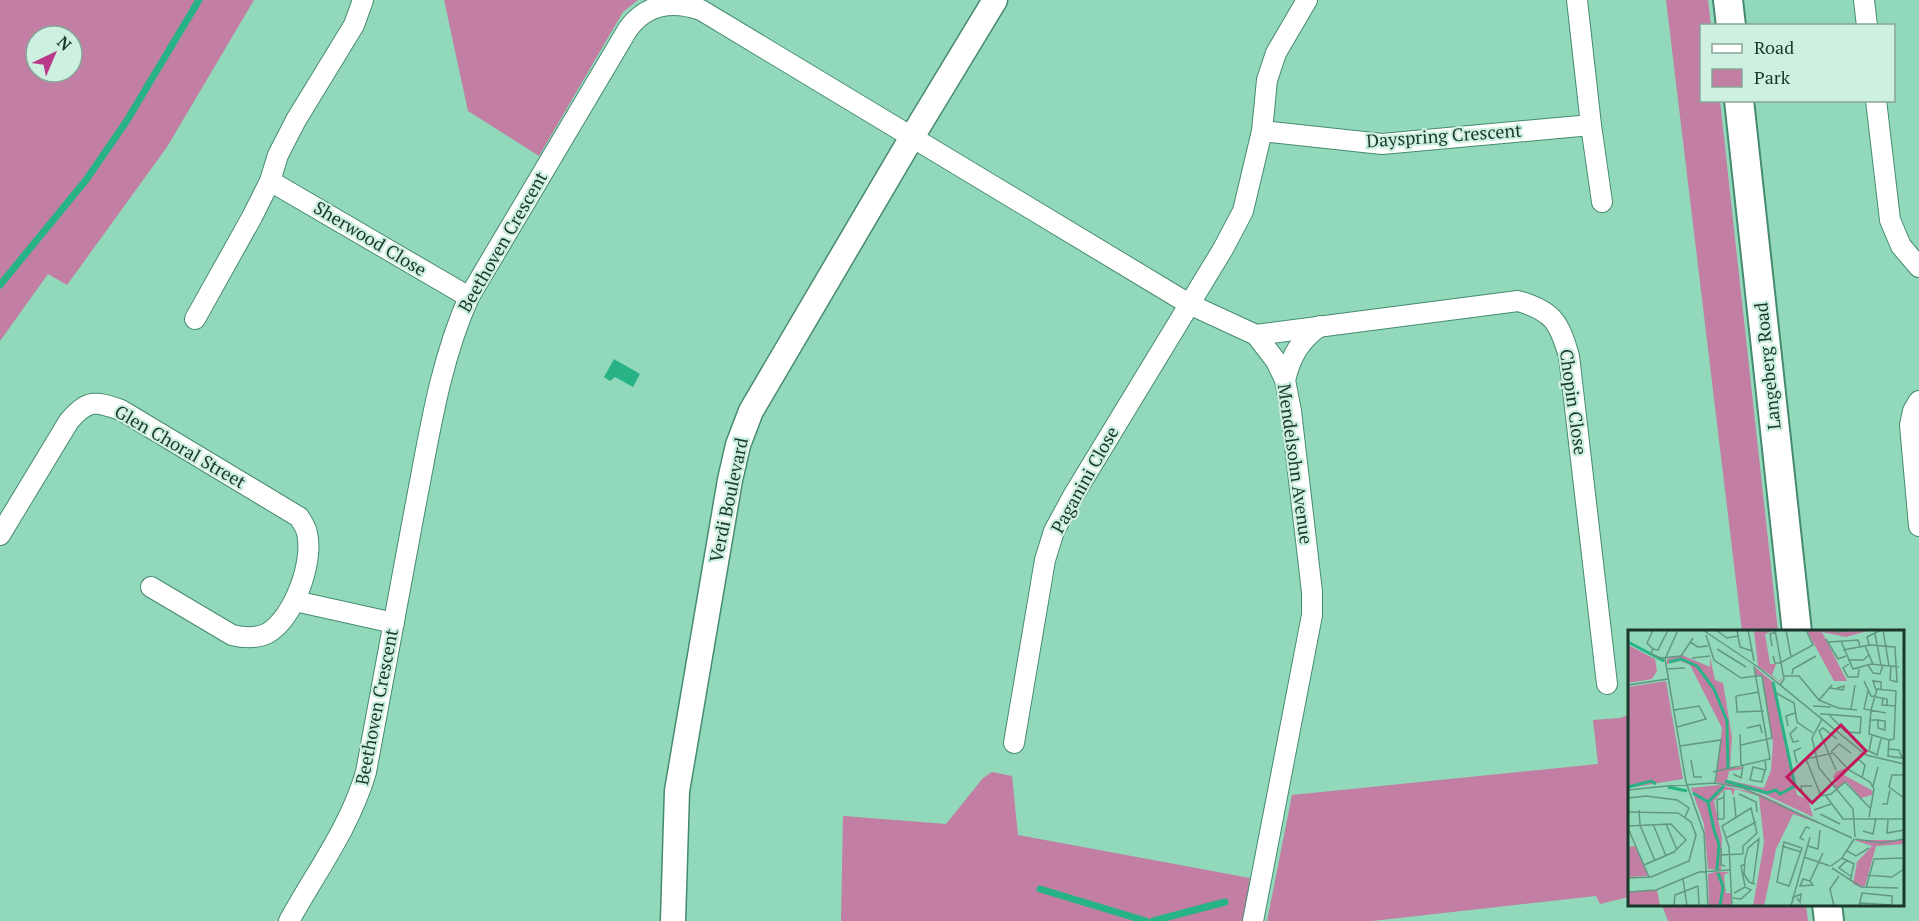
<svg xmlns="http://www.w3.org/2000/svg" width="1919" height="921" viewBox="0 0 1919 921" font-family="'PT Serif',serif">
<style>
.green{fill:#c27ea3;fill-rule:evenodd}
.water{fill:#28b387}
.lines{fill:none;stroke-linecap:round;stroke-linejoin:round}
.stream{stroke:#28b387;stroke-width:7}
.minor-casing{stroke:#468b70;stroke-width:22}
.tertiary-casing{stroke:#468b70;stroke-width:27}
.secondary-casing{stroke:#468b70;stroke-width:32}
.minor{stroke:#fff;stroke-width:20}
.tertiary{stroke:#fff;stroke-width:24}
.secondary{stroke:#fff;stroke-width:28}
.labels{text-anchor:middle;stroke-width:4.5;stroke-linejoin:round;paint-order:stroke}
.street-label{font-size:18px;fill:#1a372b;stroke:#cef0e0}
.inset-river{fill:none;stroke:#28b387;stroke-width:3}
.inset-road{fill:none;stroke:#629881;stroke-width:1.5}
.view{fill:#c2185b;fill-opacity:0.15;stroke:#c2185b;stroke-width:3}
.inset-edge{fill:none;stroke:#1a372b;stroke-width:3}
</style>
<rect width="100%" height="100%" fill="#92d8ba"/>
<!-- green -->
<g class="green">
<path d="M0,0h254l-87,147 -100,138 -19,-11 -48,67zM36,36h36v36h-36z"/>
<polygon points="444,0 638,0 623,12 539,156 468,111"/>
<polygon points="1666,0 1708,0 1711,25 1702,26 1702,100 1720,101 1778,631 1742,631"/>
<polygon points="1629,715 1629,897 1600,904 1596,896 1372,921 1267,921 1292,795 1598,764 1593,720 1620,718"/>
<polygon points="992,772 1012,776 1018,835 1250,878 1243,921 841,921 843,816 946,824 983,778"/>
<polygon points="1662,905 1806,905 1808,921 1668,921"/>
</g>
<!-- water -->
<polygon class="water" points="614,359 640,374 633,387 615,377 610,381 604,377"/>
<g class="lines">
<!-- stream -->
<g class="stream">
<polyline points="0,285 86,180 126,122 199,0"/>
<polyline points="1040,889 1146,921"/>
<polyline points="1153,921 1225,902"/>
</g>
<!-- minor casing -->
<g class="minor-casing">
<g id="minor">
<polyline points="1577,0 1591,125 1602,202"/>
<polyline points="1864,0 1867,26"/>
<polyline points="1876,100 1890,220 1901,246 1919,267"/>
<polyline points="1262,131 1382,144 1591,125"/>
<polyline points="270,181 469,297"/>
<polyline points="195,319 252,217 270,181 278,155 296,120 354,25 363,0"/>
<path d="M1256,335l262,-34c35,10 41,21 51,55l38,328"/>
<path d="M1285,380c6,-24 15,-40 35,-54"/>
<polyline points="1919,401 1913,411 1910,425 1919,526"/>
<path d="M0,535l69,-114c19,-22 26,-20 52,-11l178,107c3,5 7,10 8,16 7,29 -13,84 -39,100 -12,6 -24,5 -36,2l-81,-48"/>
<polyline points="295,601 394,623"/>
<polyline points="1014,743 1045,560 1054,531 1073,496 1223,249 1243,211 1262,131 1267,80 1276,53 1307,0"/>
<path d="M289,921c27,-49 61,-94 77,-149 16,-88 33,-176 49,-264 14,-71 24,-144 54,-211l159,-268c18,-25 44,-29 73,-19l488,294 67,31 20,26 9,19 6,31 21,181v23l-59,306"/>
</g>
</g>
<!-- tertiary casing -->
<g class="tertiary-casing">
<polyline id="tertiary" points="673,921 677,791 730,480 738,445 751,411 912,137 995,0"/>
</g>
<!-- secondary casing -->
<g class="secondary-casing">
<g id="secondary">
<polyline points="1728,0 1731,26"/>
<polyline points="1739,100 1797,632"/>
<polyline points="1827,904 1829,921"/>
</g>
</g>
<!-- minor -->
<use href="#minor" class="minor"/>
<!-- tertiary -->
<use href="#tertiary" class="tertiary"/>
<!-- secondary -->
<use href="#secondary" class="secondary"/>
</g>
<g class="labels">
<!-- street labels -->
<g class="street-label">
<text transform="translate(1444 136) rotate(-4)" y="6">Dayspring Crescent</text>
<text transform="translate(370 239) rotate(31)" y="6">Sherwood Close</text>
<text transform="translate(503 242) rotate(-60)" y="6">Beethoven Crescent</text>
<text transform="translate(1768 366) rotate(-96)" y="6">Langeberg Road</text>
<text transform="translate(1573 402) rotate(82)" y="6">Chopin Close</text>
<text transform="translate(180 447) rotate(30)" y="6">Glen Choral Street</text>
<text transform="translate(1295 464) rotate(82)" y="6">Mendelsohn Avenue</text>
<text transform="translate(1085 480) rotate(-61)" y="6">Paganini Close</text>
<text transform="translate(729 500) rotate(-78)" y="6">Verdi Boulevard</text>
<text transform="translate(377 707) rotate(-79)" y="6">Beethoven Crescent</text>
</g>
</g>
<!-- overview -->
<g transform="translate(1628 630)">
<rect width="276" height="276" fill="#92d8ba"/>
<path d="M147,0l-10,4 5,30h6l-4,11 7,6 3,-4 -2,5 -22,-16 -4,-35zM243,0l-25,7 -24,-5 25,49h-13l-27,-50zM0,15l27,14 2,12 -5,8 -24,4zM54,25l28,12v-10l5,23 8,3 9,54 -2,31 12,-1 1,2 -14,2 -2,9 37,8 7,-18 2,-27 -11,-68h-6l-1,-8 19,16 23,112 11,4 5,18 38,18 -89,-42 -46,-11 6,-54 -32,-63 -10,-4 -13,3v-5zM38,51l17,98 -55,9v-101zM218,138l-2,7 29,16 -1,4 -11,3 -14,-16 -11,7 -3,-3 4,-4 -4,-5 3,-5zM91,155l41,9 63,31 -30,-11 -17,35 -12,57h-11l11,-63 -5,-47 -24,-7 -2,7 -2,-6h-7l-10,11 8,37 -1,32 -13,-1 -4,-45 -13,-36zM226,210h50v4l-28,2 -11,40 -4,1 -8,-3 4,-22 15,-16zM7,216l13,30 -20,1v-30zM87,242h14l-5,3 1,12 1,6h6l-1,13h-22l-1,-32zM29,260l3,16h-32v-14z" fill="#c27ea3"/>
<path class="inset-river" d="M0,12l36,19M41,32l12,-3 16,7 17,23 13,32 1,47M97,151l42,12 9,-3 4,4 15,-8 -22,-104M0,157l23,-6 5,3M40,157l19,4M65,163l15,9 16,-16M80,172l6,28M86,200l5,14 -2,26M90,243l5,14 -3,19"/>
<path class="inset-road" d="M25,0l-6,13 6,6 -2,5 10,4 20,-2 12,-18M50,0l-13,29 21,123 18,51 4,73M75,0l55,37 108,88 38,9M88,0l11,8 11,-2M109,0l3,17 12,4M120,0l6,31M147,0l9,49 -4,6M158,0l5,27M255,0l6,36M206,2l27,-2M247,4l6,31M78,5l8,25 27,18 15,-2M198,9l12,20 8,-3M213,11l12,28 18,-5 28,3M62,12l8,5 10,-1M201,12l29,-2 2,7M241,15l-2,-8 14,-7M144,16l-2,-12 6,-2M237,16l8,18M25,19l5,1 10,-20M89,19l29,18M215,20l27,-5 25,2 2,35 -7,-2 1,-14M145,26l2,7h5l33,-18 -7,-15M64,28l18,-2M220,30h15l6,-5M221,34l-6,4 5,9h10l1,-8M240,35l5,8 7,1 3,-9M38,39l19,-1M164,44l1,-5 23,-13M155,46h16l20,24 13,-15M236,51l7,15 16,3v6M0,55l40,-6M202,58l13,2 1,-4 -7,2M248,60l-3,-9 8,1v7M240,61l-4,18 22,4M131,62l-23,4 1,16 27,-1M148,63l18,10 3,19 16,11M255,69l-1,6 14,1M191,70l19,8 19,2M185,76l18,1M223,79l4,-24M46,80l25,-4 7,13 -29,8M192,84h3l38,3 -1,16 -14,-1 -18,-18M194,89l-10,19 7,30 34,41 2,28M242,90h8l6,1h1v9l-7,-2v-8M276,90v22M160,96l-2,-10 9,-3M169,97l-7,7 3,8 6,-1M119,98l13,-3 2,8M112,104l1,32M244,106l-3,15 8,4 4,-16M261,110l-20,-6 2,-24 6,-21 19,2M261,110l5,-1 2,-48M113,115l31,-7 -10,-62h-6M52,116l41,-6 -6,43M260,119l11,1 3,8 -14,-2v-1l1,-15M203,122l8,-8 12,9M230,129l7,6 -3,13M63,130l3,17h8M137,131l1,8 -1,1 -3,11v1l-12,-2 3,-13 12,3M169,133l-3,-12 7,-3M208,140l-17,-39 4,-3 14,11M85,142l57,-13 -16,-93M105,144l8,4 2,-12M276,145h-12l-3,12 15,11M39,156l48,-3 28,5 109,50M245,156l5,-19M0,160l39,-4M96,161v28M174,163l-1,-7h11M111,164l17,8 1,10M198,166l17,23h61M96,167l-7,3 1,19h6M106,167l2,21M0,168l18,-2 31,4 12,8 -4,9M254,174h5l3,-14M11,180l1,15 15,36M186,180l17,-6M0,182l50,1 13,9 5,13 -7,26 -38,16 -23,1M192,184l20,10M241,187l5,-28 -4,-7 -21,-12 -16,-17 -27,6 15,37 10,-2 14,-12 26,27M260,190l-1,13 17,-3M25,194l13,32M38,194l11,26M0,196l43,-2 15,16 -12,12 -30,13M0,198l21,49M235,201l10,3 3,-16M98,208l30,-16M227,209l27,4 22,-4M176,210l-4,-2 6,-11 4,1M156,212l18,6 -13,38 -12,-4zM154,216l19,6M180,216l10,3 2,-19M93,218v17l4,1M219,221l9,5 13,-8M93,225l22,-1M176,227l26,9M214,228l12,6 -4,17M219,230l-8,8 13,9M117,234l-4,2 4,20M203,236l11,-8 12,-19M204,238l29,19 37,1M239,245l25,2 12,-8M55,249l4,27M182,251l3,4 -13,1 3,-7 7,2 13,-28M125,253l6,-44 -11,9 -3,11 -1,15 5,8 6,2M70,256l1,20M238,258l8,-29 30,-1M0,262l28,-2 43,-18 31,-2M105,268l8,1 10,-9 -6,-3 -11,6M164,268l9,-4 -1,8 -3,-4M231,273l33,2M46,276l1,-11 23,-9M104,276l-3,-59 -7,-21 29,-18 6,25 -14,13v8M163,276l19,-69M206,276l-4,-17 9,-13M231,276l3,-13 30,3v10"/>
<path class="view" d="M213,95l25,26 -54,52 -25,-26z"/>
<rect width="276" height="276" class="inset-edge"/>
</g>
<!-- legend -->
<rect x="1700" y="24" width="195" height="78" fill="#cef0e0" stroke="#86a698" stroke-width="1.5"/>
<rect x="1712" y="44" width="30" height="9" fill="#ffffff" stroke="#86a698" stroke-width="1.5"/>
<text x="1754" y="54" font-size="18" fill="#1a372b">Road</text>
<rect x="1712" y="69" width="30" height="18" fill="#c27ea3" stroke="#86a698" stroke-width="1.5"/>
<text x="1754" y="84" font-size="18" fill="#1a372b">Park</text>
<!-- north arrow -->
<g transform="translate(54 54) rotate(44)"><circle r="28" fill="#cef0e0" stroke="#86a698" stroke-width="1.5"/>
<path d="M0-4.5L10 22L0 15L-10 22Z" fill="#b83a89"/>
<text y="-9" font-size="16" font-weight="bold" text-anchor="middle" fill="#1a372b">N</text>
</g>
</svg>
